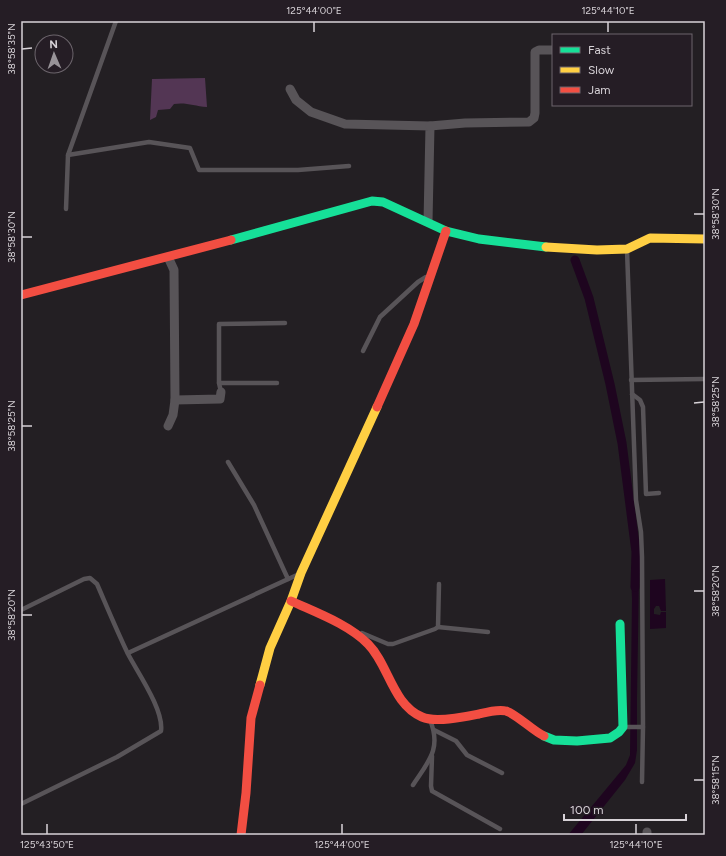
<svg xmlns="http://www.w3.org/2000/svg" width="726" height="856" viewBox="0 0 726 856" font-family="Figtree,sans-serif">
<style>
.forest{fill:#533654}
.water{fill:#1e051f}
.lines{fill:none;stroke-linecap:round;stroke-linejoin:round}
.canal{stroke:#1e051f;stroke-width:9}
.lane{stroke:#585458;stroke-width:4.5}
.street{stroke:#585458;stroke-width:9}
.fast{stroke:#16e098;stroke-width:9}
.slow{stroke:#ffcf43;stroke-width:9}
.jam{stroke:#f24e42;stroke-width:9}
.ticks{fill:none;stroke:#d7d2d7;stroke-width:1.5}
.neatline{fill:none;stroke:#d7d2d7;stroke-width:1.5}
.ticks-label{font-size:10px;text-anchor:middle;fill:#d7d2d7}
</style>
<rect width="100%" height="100%" fill="#231f23"/>
<!-- forest -->
<path class="forest" d="M205,78l2,29c-13,-1 -21,-5 -33,-3l-4,5 -12,1 -2,7 -6,3 2,-41z"/>
<!-- water -->
<g class="water">
<polygon points="631,577 639,577 637,697 637,750 635,763 625,780 581,835 568,835 626,765 630,755 632,599"/>
<polygon points="665,579 666,611 661,611 659,606 656,606 654,609 654,614 660,615 661,612 666,612 666,628 650,629 650,580"/>
</g>
<g class="lines">
<!-- canal -->
<polyline class="canal" points="575,260 589,298 610,384 622,443 636,552 635,587"/>
<!-- lane -->
<g class="lane">
<polyline points="68,155 116,21"/>
<polyline points="66,209 68,155 149,142 190,148 199,170 298,170 349,166"/>
<polyline points="627,250 636,500 641,532 642,557 643,727 642,782"/>
<polyline points="363,351 380,317 418,282 426,277"/>
<polyline points="631,380 705,379"/>
<polyline points="219,383 277,383"/>
<polyline points="221,392 219,383 219,324 285,323"/>
<polyline points="632,394 640,400 643,407 646,494 659,493"/>
<polyline points="228,462 254,505 288,579"/>
<path d="M21,610l63,-31 6,-1 7,6c10,23 20,47 31,70 10,19 36,56 33,77l-44,26 -96,47"/>
<polyline points="438,627 488,632"/>
<polyline points="362,633 388,644 393,644 435,629 438,627 439,584"/>
<polyline points="128,653 297,575"/>
<polyline points="625,727 643,727"/>
<polyline points="434,730 456,741 467,755 502,773"/>
<polyline points="432,756 431,786 432,791 500,829"/>
<path d="M413,785c15,-23 29,-36 17,-65"/>
</g>
<!-- street -->
<g class="street">
<polyline points="290,89 296,100 311,112 345,124 430,126 428,222"/>
<polyline points="430,126 465,123 529,122 534,118 535,113 535,52 539,50 553,50"/>
<polyline points="175,400 220,399 221,392"/>
<polyline points="168,426 173,415 175,400 174,270 168,257"/>
<polyline points="647,832 647,835"/>
</g>
<!-- fast -->
<g class="fast">
<polyline points="231,240 372,201 383,202 446,231 479,239 546,247"/>
<polyline points="544,736 554,740 577,741 610,738 619,732 623,727 620,624"/>
</g>
<!-- slow -->
<g class="slow">
<polyline points="546,247 597,250 627,249 650,238 705,239"/>
<polyline points="260,685 270,648 291,601 301,573 377,407"/>
</g>
<!-- jam -->
<g class="jam">
<polyline points="21,295 231,240"/>
<polyline points="377,407 414,324 446,231"/>
<path d="M291,601c26,12 57,23 77,43 21,21 24,60 54,73 14,6 42,0 57,-3 8,-2 19,-5 27,-3 9,2 27,20 38,25"/>
<polyline points="241,835 246,793 251,718 260,685"/>
</g>
</g>
<!-- ticks -->
<path class="ticks" d="M314,22v10M608,22v10M22,49l10,-1M694,214h10M22,237h10M694,403l10,-1M22,426h10M694,591h10M22,615h10M694,780h10M47,824v10M342,824v10M636,824v10"/>
<!-- border -->
<rect width="726" height="856" fill="none" stroke="#251d25" stroke-width="44"/>
<!-- legend -->
<rect x="552" y="34" width="140" height="72" fill="#251d25" stroke="#6c656c"/>
<rect x="560" y="47" width="20" height="6" fill="#16e098" stroke="#6c656c"/>
<text x="588" y="54" font-size="12" fill="#d7d2d7">Fast</text>
<rect x="560" y="67" width="20" height="6" fill="#ffcf43" stroke="#6c656c"/>
<text x="588" y="74" font-size="12" fill="#d7d2d7">Slow</text>
<rect x="560" y="87" width="20" height="6" fill="#f24e42" stroke="#6c656c"/>
<text x="588" y="94" font-size="12" fill="#d7d2d7">Jam</text>
<!-- north arrow -->
<g transform="translate(54 54) rotate(358)"><circle r="19" fill="#251d25" stroke="#6c656c"/>
<path d="M0-3L7 15L0 10L-7 15Z" fill="#989398"/>
<text y="-6" font-size="11" font-weight="bold" text-anchor="middle" fill="#d7d2d7">N</text>
</g>
<!-- scale -->
<path d="M564 814v6h122v-6" fill="none" stroke="#d7d2d7" stroke-width="2"/>
<text x="570" y="814" font-size="12" fill="#d7d2d7" stroke="#251d25" stroke-width="3" paint-order="stroke">100 m</text>
<rect x="22" y="22" width="682" height="812" class="neatline"/>
<g class="ticks-label">
<text x="314" y="14">125°44'00"E</text>
<text x="608" y="14">125°44'10"E</text>
<text transform="translate(11 49) rotate(-90)" y="4">38°58'35"N</text>
<text transform="translate(715 214) rotate(-90)" y="4">38°58'30"N</text>
<text transform="translate(11 237) rotate(-90)" y="4">38°58'30"N</text>
<text transform="translate(715 402) rotate(-90)" y="4">38°58'25"N</text>
<text transform="translate(11 426) rotate(-90)" y="4">38°58'25"N</text>
<text transform="translate(715 591) rotate(-90)" y="4">38°58'20"N</text>
<text transform="translate(11 615) rotate(-90)" y="4">38°58'20"N</text>
<text transform="translate(715 780) rotate(-90)" y="4">38°58'15"N</text>
<text x="47" y="848">125°43'50"E</text>
<text x="342" y="848">125°44'00"E</text>
<text x="636" y="848">125°44'10"E</text>
</g>
</svg>
